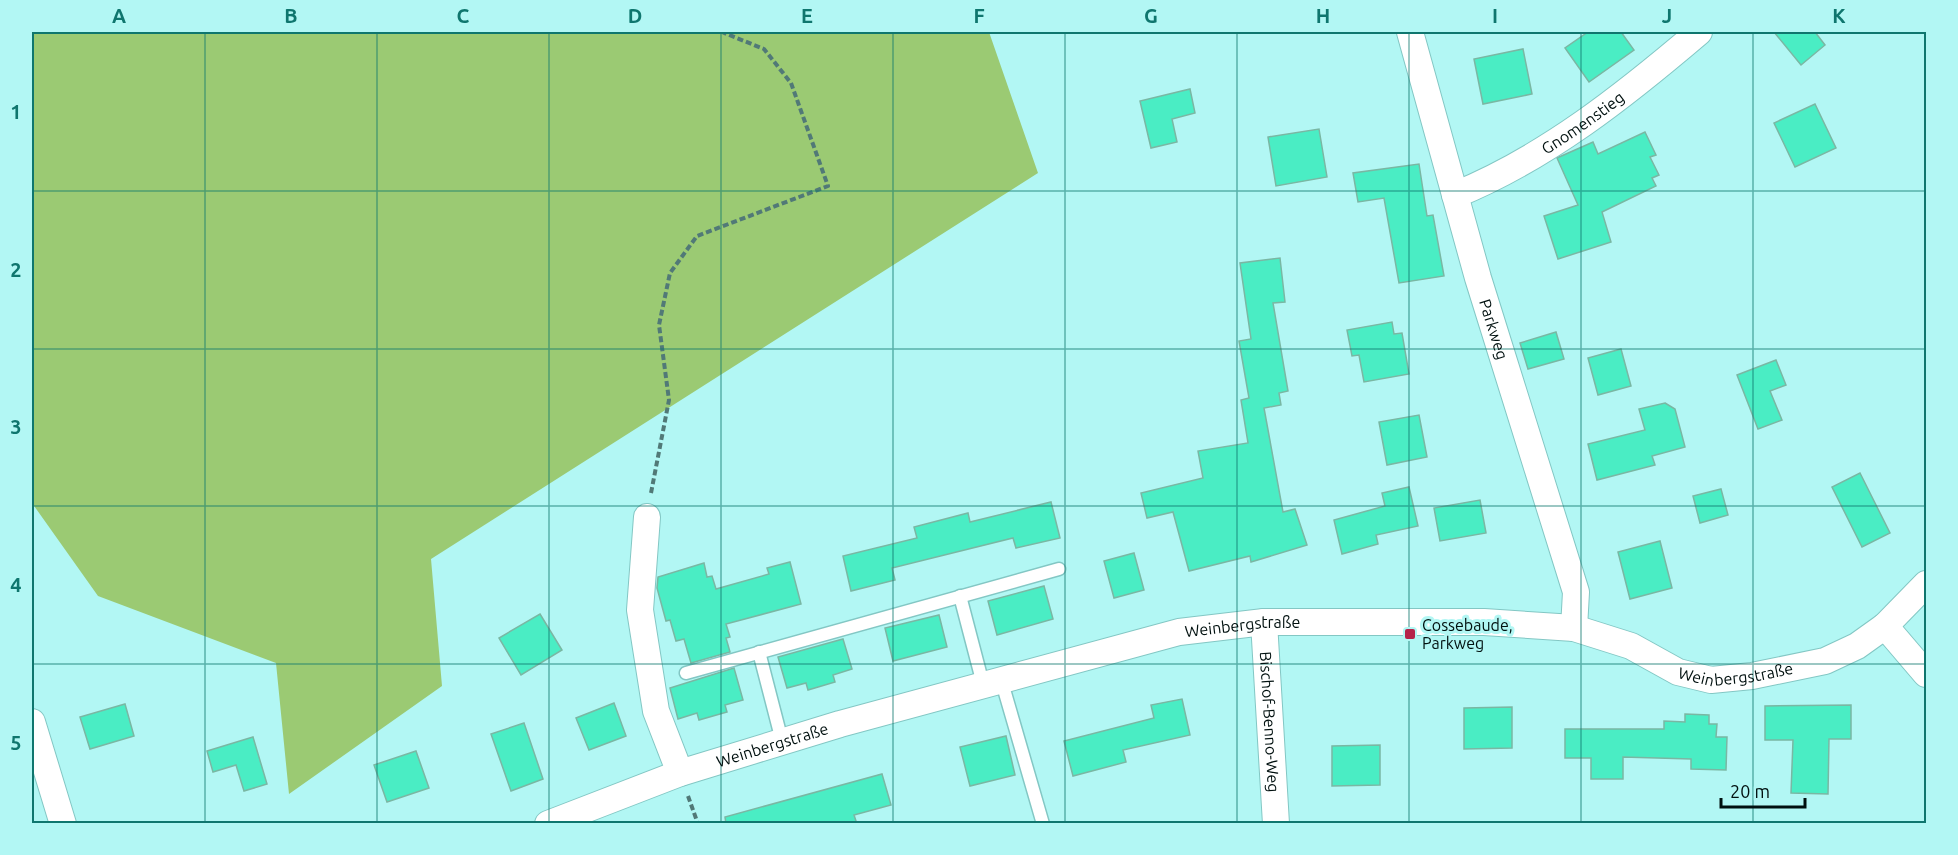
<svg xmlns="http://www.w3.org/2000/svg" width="1958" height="855" viewBox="0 0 1958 855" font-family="Ubuntu,sans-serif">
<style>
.green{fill:#9bca73}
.building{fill:#4aedc4;stroke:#7ab7a3;stroke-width:1.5}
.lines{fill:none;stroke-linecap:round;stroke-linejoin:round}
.service-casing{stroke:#83c7c4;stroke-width:15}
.minor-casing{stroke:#83c7c4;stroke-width:28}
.path{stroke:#517977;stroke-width:4;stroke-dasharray:6 3;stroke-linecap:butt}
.service{stroke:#fff;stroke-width:12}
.minor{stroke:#fff;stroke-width:26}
.grid{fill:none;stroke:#0f766e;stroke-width:1.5;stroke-opacity:0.55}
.poi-dot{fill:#b5244a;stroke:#b2f7f4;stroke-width:2}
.labels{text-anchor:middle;stroke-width:6;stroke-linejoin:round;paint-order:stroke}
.street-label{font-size:16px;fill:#00100f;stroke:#b2f7f4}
.poi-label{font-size:16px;fill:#00100f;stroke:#b2f7f4;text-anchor:start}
.neatline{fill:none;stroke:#0f766e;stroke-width:2}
.grid-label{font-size:20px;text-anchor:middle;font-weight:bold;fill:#0f766e}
</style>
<rect width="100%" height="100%" fill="#b2f7f4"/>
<!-- green -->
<polygon class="green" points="32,32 989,32 1038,173 431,559 442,686 289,794 276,663 98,596 32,503"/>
<!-- building -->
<g class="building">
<polygon points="1588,32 1621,32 1634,50 1589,82 1565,48"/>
<polygon points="1774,32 1815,32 1825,45 1801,65"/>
<polygon points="1523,49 1532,94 1483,104 1474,59"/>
<polygon points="1190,89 1195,113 1172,119 1177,142 1151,148 1140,101"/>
<polygon points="1815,104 1836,148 1795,167 1774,123"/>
<polygon points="1319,129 1327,177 1276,186 1268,137"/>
<polygon points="1645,132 1656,155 1650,157 1659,175 1652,178 1656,186 1602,212 1611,242 1558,259 1544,216 1578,205 1557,158 1593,142 1598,154"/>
<polygon points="1419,164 1427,216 1433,215 1444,276 1399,283 1384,198 1358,202 1353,173"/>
<polygon points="1280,258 1285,302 1273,303 1288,391 1279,393 1281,405 1264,408 1283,512 1295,509 1307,545 1251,562 1250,556 1189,571 1173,512 1147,518 1141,493 1203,478 1198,451 1248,443 1241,400 1249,398 1239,341 1251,339 1240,263"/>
<polygon points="1392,322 1394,334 1402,333 1409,374 1364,382 1359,355 1352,356 1347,330"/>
<polygon points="1556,332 1564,359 1528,369 1520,343"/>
<polygon points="1621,349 1631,386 1598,395 1588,358"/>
<polygon points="1776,360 1786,385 1770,391 1782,420 1758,429 1737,375"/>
<polygon points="1665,403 1675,409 1685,447 1652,456 1655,465 1597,480 1588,444 1645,430 1639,409"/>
<polygon points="1419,415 1427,457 1387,465 1379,422"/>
<polygon points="1860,473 1890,533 1862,547 1832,487"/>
<polygon points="1409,487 1418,526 1376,535 1378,544 1342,554 1334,520 1385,506 1382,493"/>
<polygon points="1721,489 1728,515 1700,523 1693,496"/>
<polygon points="1480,500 1486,533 1440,541 1434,508"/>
<polygon points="1051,502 1060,538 1016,548 1013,538 892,568 895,580 851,591 843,556 917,538 914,527 968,513 970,522"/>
<polygon points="1660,541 1672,588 1630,599 1618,552"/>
<polygon points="1134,553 1144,590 1114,598 1104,561"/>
<polygon points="790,562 801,604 726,624 730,637 726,638 730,652 691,663 684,639 676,641 670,620 666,621 657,588 658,577 704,563 707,577 712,576 716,589 769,574 767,568"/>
<polygon points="1044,586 1053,619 997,635 988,601"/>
<polygon points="540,614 562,650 521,675 499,638"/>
<polygon points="939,615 947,647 893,661 885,628"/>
<polygon points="843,639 852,669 833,675 835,682 808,690 806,683 787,688 778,657"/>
<polygon points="734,668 743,700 725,705 727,712 699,720 697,713 678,719 670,688"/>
<polygon points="1182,699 1190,735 1123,750 1126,762 1073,776 1064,741 1154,718 1151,705"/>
<polygon points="614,703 626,736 589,750 576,718"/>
<polygon points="125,704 134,736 90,749 80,717"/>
<polygon points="1851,705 1851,739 1829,739 1828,794 1791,793 1793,740 1765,740 1765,706"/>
<polygon points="1512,707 1512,748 1464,749 1464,708"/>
<polygon points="1685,714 1709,715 1709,724 1717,724 1716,737 1727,737 1726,770 1691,769 1691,759 1623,757 1623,779 1591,779 1591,758 1565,758 1565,729 1664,729 1664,721 1685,722"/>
<polygon points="524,723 543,779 511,791 491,734"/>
<polygon points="1006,736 1015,775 970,786 960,747"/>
<polygon points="253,737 267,784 244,791 236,765 213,772 207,751"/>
<polygon points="1380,745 1380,785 1332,786 1332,746"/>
<polygon points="416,751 429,788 387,802 374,765"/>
<polygon points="882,774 891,805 854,815 857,824 726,824 725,817"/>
</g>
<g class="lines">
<!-- service casing -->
<g class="service-casing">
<g id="service">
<polyline points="960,596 983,684"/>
<polyline points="759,652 782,741"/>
<polyline points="686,673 1059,569"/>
<polyline points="1001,679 1043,824"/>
</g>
</g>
<!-- minor casing -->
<g class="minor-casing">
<g id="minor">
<path id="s1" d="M1410,32l68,246 98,314 -2,36"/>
<path id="s2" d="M1455,195c91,-37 170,-100 244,-163"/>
<polyline points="647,517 640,610 656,711 680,773"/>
<path id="s3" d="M1264,622l12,202"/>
<polyline points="1885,626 1926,674"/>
<polyline points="32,722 63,824"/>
<path id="s4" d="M548,824l132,-51 160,-49 339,-92 85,-10h220l90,6 57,18 47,26 33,8 41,-4 73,-15 32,-15 28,-20 41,-42"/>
</g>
</g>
<!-- path -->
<g class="path">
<polyline points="651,493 669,400 659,325 670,273 697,236 828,186 791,83 764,49 722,32"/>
<polyline points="688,796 698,824"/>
</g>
<!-- service -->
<use href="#service" class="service"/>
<!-- minor -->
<use href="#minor" class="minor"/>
</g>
<!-- grid -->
<path class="grid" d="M205,32v792M377,32v792M549,32v792M721,32v792M893,32v792M1065,32v792M1237,32v792M1409,32v792M1581,32v792M1753,32v792M32,191h1894M32,349h1894M32,506h1894M32,664h1894"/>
<!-- markers -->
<rect class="poi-dot" x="1404" y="628" width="12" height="12" rx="3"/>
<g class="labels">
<!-- street labels -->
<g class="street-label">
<text dy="6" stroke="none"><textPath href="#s2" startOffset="147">Gnomenstieg</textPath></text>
<text dy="6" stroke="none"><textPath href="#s1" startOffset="309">Parkweg</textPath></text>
<text dy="6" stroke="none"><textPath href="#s4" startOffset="724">Weinbergstraße</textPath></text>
<text dy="6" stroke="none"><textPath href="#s4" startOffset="1228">Weinbergstraße</textPath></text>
<text dy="6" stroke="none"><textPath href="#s3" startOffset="100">Bischof-Benno-Weg</textPath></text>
<text dy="6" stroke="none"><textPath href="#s4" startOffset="238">Weinbergstraße</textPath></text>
</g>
<!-- poi labels -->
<g class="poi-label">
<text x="1422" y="631">Cossebaude,<tspan x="1422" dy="18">Parkweg</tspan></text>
</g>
</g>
<!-- border -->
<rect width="1958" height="855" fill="none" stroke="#b2f7f4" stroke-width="66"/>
<!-- scale -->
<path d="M1721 798v9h84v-9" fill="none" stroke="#00100f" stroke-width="3"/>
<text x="1730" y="798" font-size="18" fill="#00100f" stroke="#b2f7f4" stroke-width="4.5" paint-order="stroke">20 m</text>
<rect x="33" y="33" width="1892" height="789" class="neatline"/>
<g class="grid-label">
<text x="119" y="23">A</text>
<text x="291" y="23">B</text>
<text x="463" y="23">C</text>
<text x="635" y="23">D</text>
<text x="807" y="23">E</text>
<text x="979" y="23">F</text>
<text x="1151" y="23">G</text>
<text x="1323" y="23">H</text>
<text x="1495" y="23">I</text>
<text x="1667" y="23">J</text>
<text x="1839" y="23">K</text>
<text x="16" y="119">1</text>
<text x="16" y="277">2</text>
<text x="16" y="434">3</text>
<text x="16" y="592">4</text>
<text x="16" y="750">5</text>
</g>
</svg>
